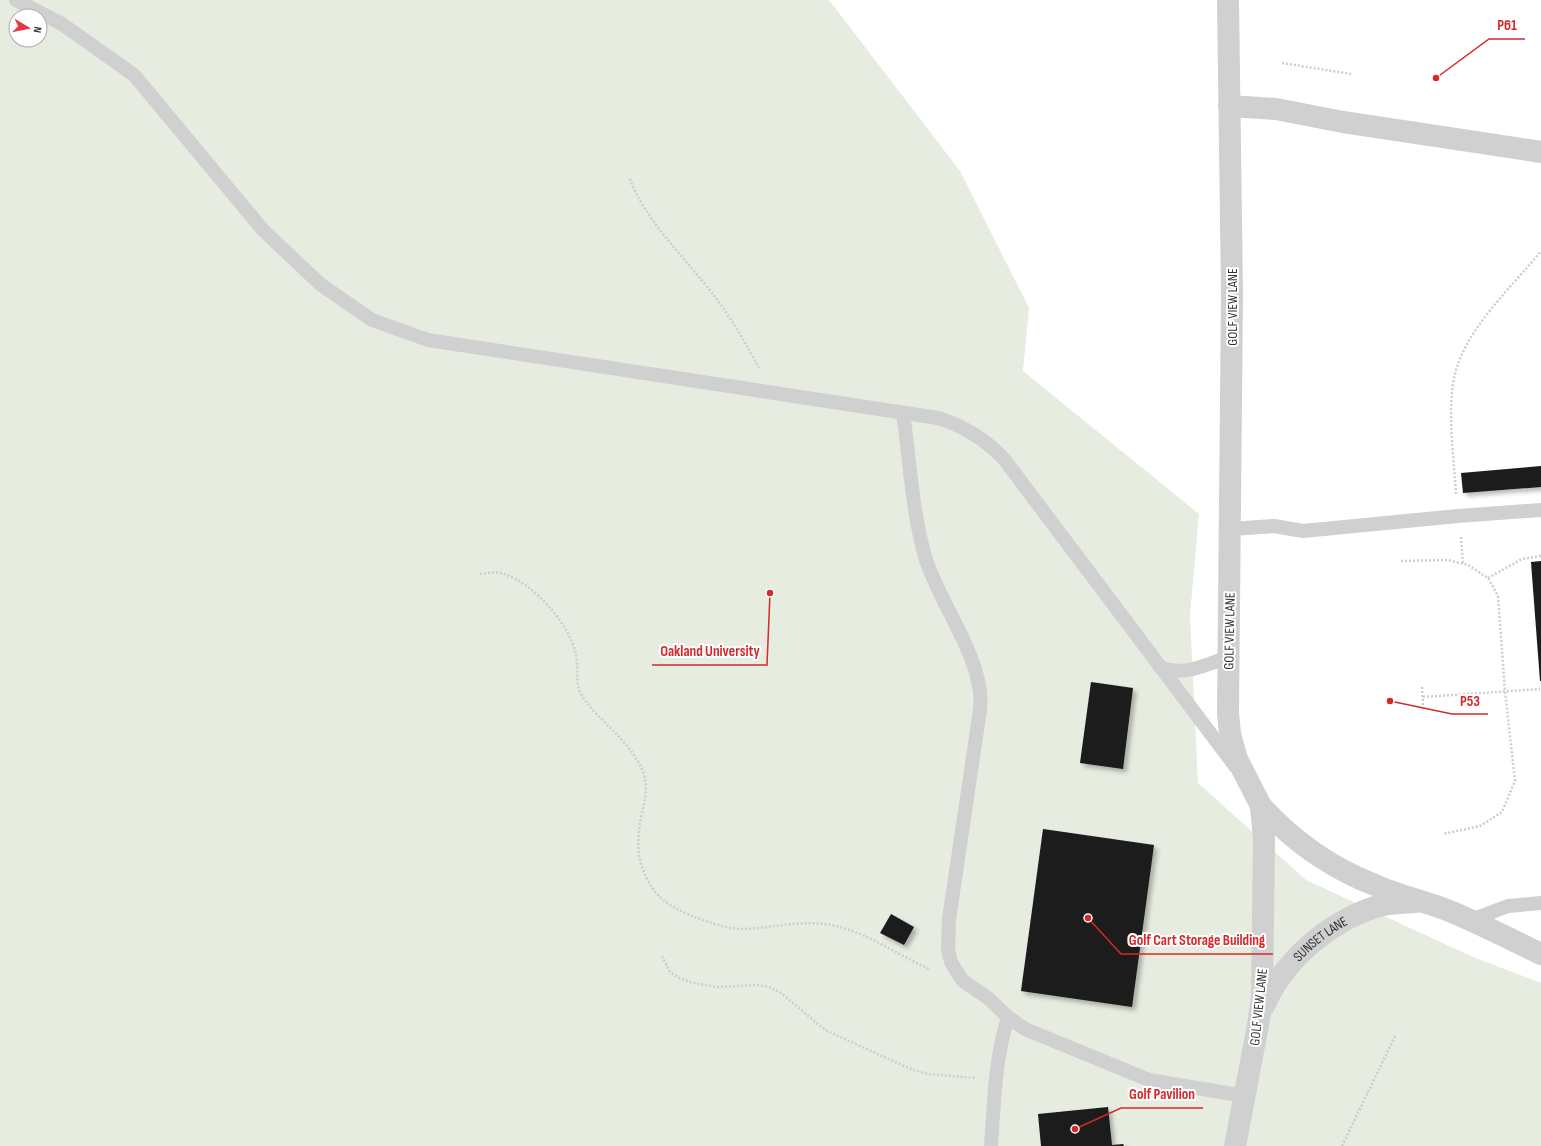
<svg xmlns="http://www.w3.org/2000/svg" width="1541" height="1146" viewBox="0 0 1541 1146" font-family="'Sofia Sans Condensed',sans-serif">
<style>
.green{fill:#e6ecdf;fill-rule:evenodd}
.building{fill:#1a1a1a;filter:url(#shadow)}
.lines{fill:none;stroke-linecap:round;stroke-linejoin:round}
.path{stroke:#cdcdcd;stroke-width:2.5;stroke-dasharray:2 2;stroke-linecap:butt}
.service{stroke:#d0d0d0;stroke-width:14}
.minor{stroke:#d0d0d0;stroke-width:22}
.labels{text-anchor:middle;stroke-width:4;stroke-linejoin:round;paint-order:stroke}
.street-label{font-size:14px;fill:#333;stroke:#fff}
.leader{fill:none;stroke:#d62828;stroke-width:1.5}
.callout-dot{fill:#d62828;stroke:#fff;stroke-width:1.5}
.callout-label{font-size:15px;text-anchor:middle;font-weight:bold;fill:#d62828;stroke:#fff;stroke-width:4;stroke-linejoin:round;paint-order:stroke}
</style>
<defs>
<filter id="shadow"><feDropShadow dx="3.5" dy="3.5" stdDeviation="2" flood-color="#0004"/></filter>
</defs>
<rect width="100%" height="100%" fill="#fff"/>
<!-- green -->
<path class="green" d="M0,0h829l131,171 69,137 -6,63 176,143 -9,101 8,168 108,97 167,77 68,26v163h-1541zM16,16h24v24h-24z"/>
<!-- building -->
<g class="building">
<polygon points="1541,466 1541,487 1463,493 1461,473"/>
<polygon points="1541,561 1541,681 1540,681 1531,562"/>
<polygon points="1091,682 1133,688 1123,769 1080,763"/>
<polygon points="1043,829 1154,845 1132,1007 1021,991"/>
<polygon points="891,914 914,927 904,945 880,933"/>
<polygon points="1108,1107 1112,1145 1123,1144 1124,1146 1041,1146 1038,1114"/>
</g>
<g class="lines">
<!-- path -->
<g class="path">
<polyline points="1282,63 1351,74"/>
<path d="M630,179c14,40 56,80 82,114 18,23 33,49 47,75"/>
<path d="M1456,494c-2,-36 -8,-74 -3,-110 7,-51 57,-94 88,-133"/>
<polyline points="1461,537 1463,564"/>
<polyline points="1401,561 1448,560 1468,565 1488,578 1498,596 1505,691 1515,781 1502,812 1480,826 1443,834"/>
<path d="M480,574c8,-1 17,-3 24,0 30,10 66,50 72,81 3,14 -2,28 6,41 18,27 51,46 62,79 4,13 1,25 -2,38 -6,28 -6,51 11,76 9,13 23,20 37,26 18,7 37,15 57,14 28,-2 56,-9 84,-4 36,7 65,29 98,44"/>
<polyline points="1488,578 1522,559 1541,556"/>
<polyline points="1422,687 1423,707"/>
<polyline points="1423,697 1540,689"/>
<polyline points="662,956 670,972 679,978 693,983 718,987 757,985 769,987 781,993 825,1030 913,1070 928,1074 975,1078"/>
<polyline points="1342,1146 1395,1036"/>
</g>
<!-- service -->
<g class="service">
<path d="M16,0l46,24 72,51 129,155 57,54 52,36 56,20 510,78c26,8 47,21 66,41l231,307"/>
<path d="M903,413c7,48 9,100 23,147 15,46 60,103 54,150l-31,209 -1,30 3,13 6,10 6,9 25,17 20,19c-13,42 -14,85 -17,129"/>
<polyline points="1231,529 1274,526 1303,531 1458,516 1541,510"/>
<path d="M1160,667c23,10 46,-2 68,-10"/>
<polyline points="1471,920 1508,906 1541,903"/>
<polyline points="1008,1017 1025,1029 1149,1080 1245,1096"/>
</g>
<!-- minor -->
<g class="minor">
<polyline points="1228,0 1232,294 1228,713 1230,734 1237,759 1261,806 1264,839 1262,998 1258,1025 1235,1146"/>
<polyline points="1229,106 1276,109 1343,122 1541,152"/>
<path d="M1261,806c32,35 70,62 114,79 23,10 48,16 72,25 32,13 63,29 94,44"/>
<path id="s1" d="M1264,1006c20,-46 64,-83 111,-99 12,-4 27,-4 40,-5"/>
</g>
</g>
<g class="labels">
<!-- street labels -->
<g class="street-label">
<text transform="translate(1232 307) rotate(-90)" y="5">GOLF VIEW LANE</text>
<text transform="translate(1229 631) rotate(-89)" y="5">GOLF VIEW LANE</text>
<text dy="5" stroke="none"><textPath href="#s1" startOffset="89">SUNSET LANE</textPath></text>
<text transform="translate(1258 1007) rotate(-84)" y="5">GOLF VIEW LANE</text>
</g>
</g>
<!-- callouts -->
<path class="leader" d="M1436 78L1489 39H1525M770 593L767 665H652M1390 701L1452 714H1488M1088 918L1121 954H1273M1075 1129L1121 1108H1203"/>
<g class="callout-dot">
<circle cx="1436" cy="78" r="4"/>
<circle cx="770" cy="593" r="4"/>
<circle cx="1390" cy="701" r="4"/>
<circle cx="1088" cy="918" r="4"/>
<circle cx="1075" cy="1129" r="4"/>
</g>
<g class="callout-label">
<text x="1507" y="30">P61</text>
<text x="710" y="656">Oakland University</text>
<text x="1470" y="706">P53</text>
<text x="1197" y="945">Golf Cart Storage Building</text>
<text x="1162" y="1099">Golf Pavilion</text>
</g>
<!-- north arrow -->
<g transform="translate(28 28) rotate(100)"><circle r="19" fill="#ffffff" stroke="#adadad"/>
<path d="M0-3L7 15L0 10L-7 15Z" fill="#e63946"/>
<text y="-6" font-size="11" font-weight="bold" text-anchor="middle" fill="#333333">N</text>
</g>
</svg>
